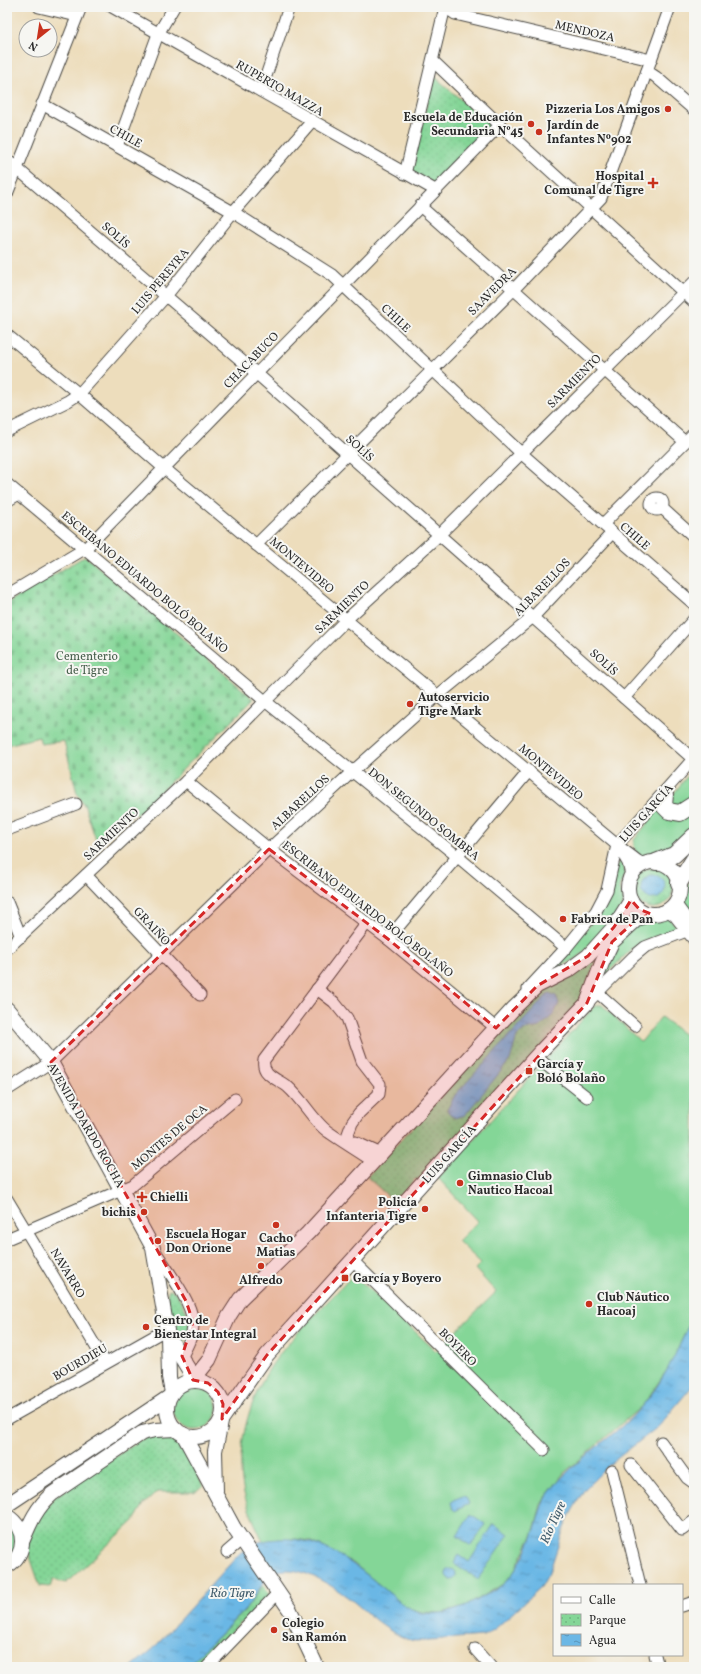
<svg xmlns="http://www.w3.org/2000/svg" width="701" height="1674" viewBox="0 0 701 1674" font-family="Vollkorn,serif">
<style>
.grass{fill:#84d697;stroke:#588061}
.cemetery{fill:url(#cemetery-stones);stroke:#588061}
.park{fill:url(#park-dots);stroke:#588061}
.water{fill:url(#water-ripples);stroke:#4b7188}
.lines{fill:none;stroke-linecap:round;stroke-linejoin:round}
.minor-casing{stroke:#484641;stroke-width:13}
.major-casing{stroke:#484641;stroke-width:16}
.highway-casing{stroke:#484641;stroke-width:18}
.minor{stroke:#fff;stroke-width:11}
.major{stroke:#fff;stroke-width:14}
.highway{stroke:#fff;stroke-width:16}
.marked{fill:#d62828;fill-opacity:0.2;stroke:#d62828;stroke-width:3;stroke-dasharray:8 5;stroke-linejoin:round}
.poi-dot{fill:#c8321e;stroke:#f6f6f2;stroke-width:1.5}
.labels{text-anchor:middle;stroke-width:4;stroke-linejoin:round;paint-order:stroke}
.street-label{font-size:12px;fill:#2b2b2b;stroke:#f6f6f2}
.poi-label{font-size:12px;font-weight:bold;fill:#2b2b2b;stroke:#f6f6f2;text-anchor:start}
.park-label{font-size:12px;fill:#465e4b;stroke:#f6f6f2}
.water-label{font-size:13px;font-style:italic;fill:#415c6c;stroke:#f6f6f2}
</style>
<defs>
<pattern id="cemetery-stones" width="16" height="16" patternUnits="userSpaceOnUse"><rect width="16" height="16" fill="#84d697"/><path d="M2 7V4a2 2 0 0 1 4 0v3zM10 15v-3a2 2 0 0 1 4 0v3z" fill="#72b882"/></pattern>
<pattern id="park-dots" width="8" height="8" patternUnits="userSpaceOnUse"><rect width="8" height="8" fill="#84d697"/><path d="M2 2h.1M6 6h.1" fill="none" stroke="#72b882" stroke-width="1.8" stroke-linecap="round"/></pattern>
<pattern id="water-ripples" width="26" height="14" patternUnits="userSpaceOnUse"><rect width="26" height="14" fill="#6bb7e5"/><path d="M2 4q2-2 4 0t4 0M15 11q2-2 4 0t4 0" fill="none" stroke="#5895ba"/></pattern>
</defs>
<rect width="100%" height="100%" fill="#f6f6f2"/>
<filter id="ink" filterUnits="userSpaceOnUse"><feTurbulence type="fractalNoise" baseFrequency=".025" numOctaves="2"/><feDisplacementMap in="SourceGraphic" scale="8" xChannelSelector="R" yChannelSelector="G"/><feConvolveMatrix kernelMatrix="1 2 1 2 8 2 1 2 1" color-interpolation-filters="sRGB"/></filter>
<filter id="wash" filterUnits="userSpaceOnUse"><feTurbulence type="fractalNoise" baseFrequency=".012" numOctaves="4" result="noise"/><feDisplacementMap in="SourceGraphic" scale="16" xChannelSelector="R" yChannelSelector="G"/><feGaussianBlur stdDeviation="0.9" result="paint"/><feColorMatrix in="noise" values="0 0 0 0 0 0 0 0 0 0 0 0 0 0 0 0 0 1.4 0 .05"/><feComposite in="paint" operator="in"/></filter>
<g filter="url(#wash)">
<rect width="100%" height="100%" fill="#edddbc"/>
<!-- grass -->
<g class="grass">
<polygon points="694,767 694,800 674,810 668,801"/>
<path d="M662,805l32,4v20c-5,6 -11,15 -17,19 -14,8 -45,20 -43,-8z"/>
<polygon points="619,861 621,861 624,866 625,873 619,888 624,901 620,911 580,956 546,975 593,921"/>
<path d="M694,866v49c-17,-5 -4,-37 0,-49z"/>
<path d="M662,916l7,2 10,11 -25,8 -21,11 -31,30c7,-29 29,-59 60,-62z"/>
<path d="M598,1005h4l39,37 20,-25 33,25v271l-23,51 -28,41 -79,68 -17,22 -6,10 -8,29 -19,38 -11,12 -38,23 -24,6 -19,-1 -15,-4 -54,-45 -30,-16 -14,-6 -13,-2 -33,2c-7,-15 -15,-31 -19,-48 -11,-47 8,-106 39,-143 21,-26 46,-49 69,-74h3l81,75 58,-57 2,-2 -21,-23 6,-6 -23,-22 20,-20 -40,-43 156,-171z"/>
<circle cx="195" cy="1408" r="22"/>
</g>
<!-- cemetery -->
<polygon class="cemetery" points="85,556 254,699 137,815 134,813 98,846 85,807 77,793 64,741 41,744 39,737 7,745 7,603"/>
<!-- park -->
<g class="park">
<polygon points="435,77 489,124 487,130 435,185 412,173 411,170 433,78"/>
<circle cx="653" cy="888" r="20"/>
<polygon points="602,946 579,1004 421,1180 415,1179 397,1199 390,1198 367,1177 530,999"/>
<path d="M169,1290l7,2 15,28 -9,29c-6,-14 -21,-44 -13,-59z"/>
<path d="M151,1436c34,1 39,23 52,50l-9,6h-37l-13,12 -10,17 -68,62 -13,-4 -3,8 -10,-1 -13,-38 7,-24 20,-27 88,-58z"/>
<polygon points="7,1523 15,1531 16,1548 7,1560"/>
<polygon points="263,1585 271,1596 245,1623 242,1622 224,1639 225,1644 200,1667 187,1667 247,1608"/>
</g>
<!-- water -->
<g class="water">
<circle cx="653" cy="887" r="12"/>
<polygon points="549,993 556,996 559,1003 554,1014 540,1027 524,1030 517,1036 510,1060 465,1115 456,1118 450,1115 447,1110 455,1095"/>
<path d="M694,1313v71l-35,42 -49,38 -26,26 -18,32 -17,51 -8,14 -46,42 -12,7 -68,5c-24,-5 -43,-24 -61,-39 -18,-14 -61,-44 -83,-27 -11,9 -16,24 -26,34 -19,20 -39,38 -58,58h-56l22,-18 87,-96c5,-3 12,-9 19,-11 50,-13 87,15 123,45 20,16 30,29 58,26 14,-1 27,-7 39,-14 8,-5 18,-9 24,-15 14,-12 23,-32 30,-49 6,-17 7,-32 19,-46 26,-33 65,-53 91,-84 23,-27 37,-60 51,-92z"/>
<polygon points="463,1496 466,1497 469,1504 455,1511 453,1509 451,1503 453,1500"/>
<polygon points="471,1514 485,1524 471,1546 457,1536"/>
<polygon points="494,1524 509,1534 478,1579 454,1563 459,1555 469,1562"/>
<circle cx="451" cy="1574" r="5"/>
</g>
</g>
<g filter="url(#ink)">
<g class="lines">
<!-- minor casing -->
<g class="minor-casing">
<g id="minor">
<polyline points="39,7 77,16"/>
<polyline points="112,7 435,190"/>
<polyline points="445,7 455,14 651,60"/>
<polyline points="433,61 500,125 694,302"/>
<polyline points="647,71 656,77 694,110"/>
<polyline points="261,91 289,7"/>
<polyline points="42,104 233,212 332,275 521,453 694,604"/>
<polyline points="117,146 158,34 174,7"/>
<polyline points="7,160 256,373 693,759"/>
<polyline points="405,174 445,7"/>
<polyline points="7,194 81,7"/>
<polyline points="420,206 685,442"/>
<polyline points="7,335 79,394 165,469 617,845 638,861 644,864"/>
<polyline points="7,431 68,401 79,394 166,296 233,212 312,121"/>
<polyline points="7,484 265,701 458,857 566,948"/>
<circle cx="657" cy="504" r="6"/>
<polyline points="7,501 19,494"/>
<polyline points="662,508 694,537"/>
<polyline points="603,524 694,433"/>
<polyline points="256,545 514,289 601,198 670,7"/>
<polyline points="7,595 86,548 500,125"/>
<polyline points="624,698 694,619"/>
<polyline points="186,781 269,849 388,939 496,1028"/>
<polyline points="7,830 76,804"/>
<polyline points="621,851 628,863 631,875"/>
<polyline points="86,875 200,995"/>
<polyline points="7,902 21,937"/>
<polyline points="675,903 686,918 686,931"/>
<polyline points="667,910 675,916 694,940"/>
<path d="M367,923l-103,137c-3,15 14,19 24,27 15,13 28,38 42,46 14,10 30,19 44,29"/>
<polyline points="388,939 529,771"/>
<polyline points="7,949 186,781 347,619 438,536 694,282"/>
<polyline points="317,989 334,1002 347,1018 362,1061 380,1084 379,1094 359,1113 352,1123 345,1142"/>
<polyline points="528,989 566,948 596,911 607,890 617,845 694,758"/>
<polyline points="598,993 635,1026"/>
<polyline points="588,1002 633,957 645,947 694,928"/>
<polyline points="536,1057 587,1097"/>
<polyline points="7,1090 51,1062 269,849 352,772 437,696 533,617 612,533"/>
<polyline points="355,1142 381,1154"/>
<polyline points="7,1199 105,1362"/>
<polyline points="7,1239 133,1185 235,1099"/>
<path d="M155,1251c12,19 36,49 38,71 1,12 -6,24 -11,34"/>
<polyline points="353,1261 544,1450"/>
<polyline points="7,1419 167,1329"/>
<polyline points="661,1442 687,1478 694,1483"/>
<polyline points="631,1465 682,1530 694,1521"/>
<polyline points="612,1471 640,1585"/>
<polyline points="227,1552 242,1539"/>
<polyline points="682,1606 694,1602"/>
<polyline points="475,1649 491,1667"/>
<polyline points="655,1655 658,1667"/>
<polyline points="207,1667 279,1592"/>
</g>
</g>
<!-- major casing -->
<g class="major-casing">
<g id="major">
<circle cx="654" cy="888" r="26"/>
<polyline points="7,1009 51,1062 153,1248 168,1336 169,1377 172,1393"/>
<polyline points="168,1336 189,1370 192,1380"/>
<polyline points="193,1380 209,1360 229,1316 240,1299 308,1233 514,1008 537,986 569,970 588,956 614,927 631,900"/>
<circle cx="195" cy="1409" r="28"/>
<polyline points="222,1419 267,1355 540,1052 587,1003 602,963 612,942 637,919 651,914"/>
<polyline points="183,1434 234,1528 290,1610 317,1667"/>
<polyline points="216,1491 215,1451 221,1422"/>
<polyline points="7,1505 169,1397"/>
<path d="M7,1516c20,12 20,39 0,50"/>
<path d="M22,1542c8,-19 14,-34 30,-48l90,-61 13,-3 21,-1"/>
</g>
</g>
<!-- highway casing -->
<g class="highway-casing">
<g id="highway">
<polyline points="665,794 664,806 669,811 680,813 694,804"/>
<polyline points="656,862 674,855 694,836"/>
<polyline points="679,883 694,859"/>
</g>
</g>
<!-- minor -->
<use href="#minor" class="minor"/>
<!-- major -->
<use href="#major" class="major"/>
<!-- highway -->
<use href="#highway" class="highway"/>
</g>
</g>
<!-- marked area -->
<path class="marked" d="M269,849l119,90 108,89 41,-42 51,-30 26,-29 17,-27 8,9 12,5 -14,5 -25,23 -25,61 -320,352 -45,64 1,-15 -5,-12 -10,-9 -15,-3 -11,-24 11,-34 -7,-21 -135,-239z"/>
<!-- markers -->
<g class="poi-dot">
<circle cx="668" cy="109" r="4"/>
<circle cx="531" cy="124" r="4"/>
<circle cx="539" cy="132" r="4"/>
<path d="M651 177h4v4h4v4h-4v4h-4v-4h-4v-4h4z"/>
<circle cx="410" cy="704" r="4"/>
<circle cx="563" cy="919" r="4"/>
<rect x="525" y="1067" width="8" height="8" rx="2"/>
<circle cx="460" cy="1183" r="4"/>
<path d="M140 1191h4v4h4v4h-4v4h-4v-4h-4v-4h4z"/>
<circle cx="425" cy="1209" r="4"/>
<circle cx="144" cy="1212" r="4"/>
<circle cx="276" cy="1225" r="4"/>
<circle cx="158" cy="1241" r="4"/>
<circle cx="261" cy="1266" r="4"/>
<rect x="341" y="1274" width="8" height="8" rx="2"/>
<circle cx="589" cy="1304" r="4"/>
<circle cx="146" cy="1327" r="4"/>
<circle cx="274" cy="1630" r="4"/>
</g>
<g class="labels">
<!-- street labels -->
<g class="street-label">
<text transform="translate(585 31) rotate(13)" y="4">MENDOZA</text>
<text transform="translate(280 88) rotate(30)" y="4">RUPERTO MAZZA</text>
<text transform="translate(126 136) rotate(29)" y="4">CHILE</text>
<text transform="translate(116 235) rotate(41)" y="4">SOLÍS</text>
<text transform="translate(160 281) rotate(-50)" y="4">LUIS PEREYRA</text>
<text transform="translate(492 291) rotate(-45)" y="4">SAAVEDRA</text>
<text transform="translate(396 318) rotate(43)" y="4">CHILE</text>
<text transform="translate(251 360) rotate(-46)" y="4">CHACABUCO</text>
<text transform="translate(574 381) rotate(-45)" y="4">SARMIENTO</text>
<text transform="translate(360 448) rotate(42)" y="4">SOLÍS</text>
<text transform="translate(635 536) rotate(41)" y="4">CHILE</text>
<text transform="translate(302 565) rotate(40)" y="4">MONTEVIDEO</text>
<text transform="translate(145 582) rotate(40)" y="4">ESCRIBANO EDUARDO BOLÓ BOLAÑO</text>
<text transform="translate(542 587) rotate(-46)" y="4">ALBARELLOS</text>
<text transform="translate(342 607) rotate(-44)" y="4">SARMIENTO</text>
<text transform="translate(604 662) rotate(42)" y="4">SOLÍS</text>
<text transform="translate(551 772) rotate(40)" y="4">MONTEVIDEO</text>
<text transform="translate(300 802) rotate(-43)" y="4">ALBARELLOS</text>
<text transform="translate(646 813) rotate(-48)" y="4">LUIS GARCÍA</text>
<text transform="translate(424 814) rotate(39)" y="4">DON SEGUNDO SOMBRA</text>
<text transform="translate(111 834) rotate(-43)" y="4">SARMIENTO</text>
<text transform="translate(368 909) rotate(38)" y="4">ESCRIBANO EDUARDO BOLÓ BOLAÑO</text>
<text transform="translate(152 926) rotate(47)" y="4">GRAIÑO</text>
<text transform="translate(86 1125) rotate(60)" y="4">AVENIDA DARDO ROCHA</text>
<text transform="translate(169 1137) rotate(-40)" y="4">MONTES DE OCA</text>
<text transform="translate(449 1154) rotate(-48)" y="4">LUIS GARCÍA</text>
<text transform="translate(68 1273) rotate(59)" y="4">NAVARRO</text>
<text transform="translate(458 1347) rotate(45)" y="4">BOYERO</text>
<text transform="translate(80 1362) rotate(-30)" y="4">BOURDIEU</text>
</g>
<!-- poi labels -->
<g class="poi-label">
<text x="660" y="113" text-anchor="end">Pizzeria Los Amigos</text>
<text x="523" y="121" text-anchor="end">Escuela de Educación<tspan x="523" dy="14">Secundaria N°45</tspan></text>
<text x="547" y="129">Jardín de<tspan x="547" dy="14">Infantes Nº902</tspan></text>
<text x="644" y="180" text-anchor="end">Hospital<tspan x="644" dy="14">Comunal de Tigre</tspan></text>
<text x="418" y="701">Autoservicio<tspan x="418" dy="14">Tigre Mark</tspan></text>
<text x="571" y="923">Fabrica de Pan</text>
<text x="537" y="1068">García y<tspan x="537" dy="14">Boló Bolaño</tspan></text>
<text x="468" y="1180">Gimnasio Club<tspan x="468" dy="14">Nautico Hacoal</tspan></text>
<text x="150" y="1201">Chielli</text>
<text x="417" y="1206" text-anchor="end">Policía<tspan x="417" dy="14">Infanteria Tigre</tspan></text>
<text x="136" y="1216" text-anchor="end">bichis</text>
<text x="166" y="1238">Escuela Hogar<tspan x="166" dy="14">Don Orione</tspan></text>
<text x="276" y="1242" text-anchor="middle">Cacho<tspan x="276" dy="14">Matias</tspan></text>
<text x="353" y="1282">García y Boyero</text>
<text x="261" y="1284" text-anchor="middle">Alfredo</text>
<text x="597" y="1301">Club Náutico<tspan x="597" dy="14">Hacoaj</tspan></text>
<text x="154" y="1324">Centro de<tspan x="154" dy="14">Bienestar Integral</tspan></text>
<text x="282" y="1627">Colegio<tspan x="282" dy="14">San Ramón</tspan></text>
</g>
<!-- park labels -->
<g class="park-label">
<text x="87" y="660">Cementerio<tspan x="87" dy="14">de Tigre</tspan></text>
</g>
<!-- water labels -->
<g class="water-label">
<text transform="translate(552 1522) rotate(-66)" y="5">Río Tigre</text>
<text x="232" y="1597">Río Tigre</text>
</g>
</g>
<!-- margin -->
<rect width="701" height="1674" fill="none" stroke="#f6f6f2" stroke-width="24"/>
<!-- legend -->
<rect x="553" y="1584" width="130" height="72" fill="#f6f6f2" stroke="#a5a5a2"/>
<rect x="561" y="1597" width="20" height="6" fill="#ffffff" stroke="#a5a5a2"/>
<text x="589" y="1604" font-size="12" fill="#2b2b2b">Calle</text>
<rect x="561" y="1614" width="20" height="12" fill="url(#park-dots)" stroke="#a5a5a2"/>
<text x="589" y="1624" font-size="12" fill="#2b2b2b">Parque</text>
<rect x="561" y="1634" width="20" height="12" fill="url(#water-ripples)" stroke="#a5a5a2"/>
<text x="589" y="1644" font-size="12" fill="#2b2b2b">Agua</text>
<!-- north arrow -->
<g transform="translate(38 38) rotate(210)"><circle r="19" fill="#f6f6f2" stroke="#a5a5a2"/>
<path d="M0-3L7 15L0 10L-7 15Z" fill="#c8321e"/>
<text y="-6" font-size="11" font-weight="bold" text-anchor="middle" fill="#2b2b2b">N</text>
</g>
</svg>
